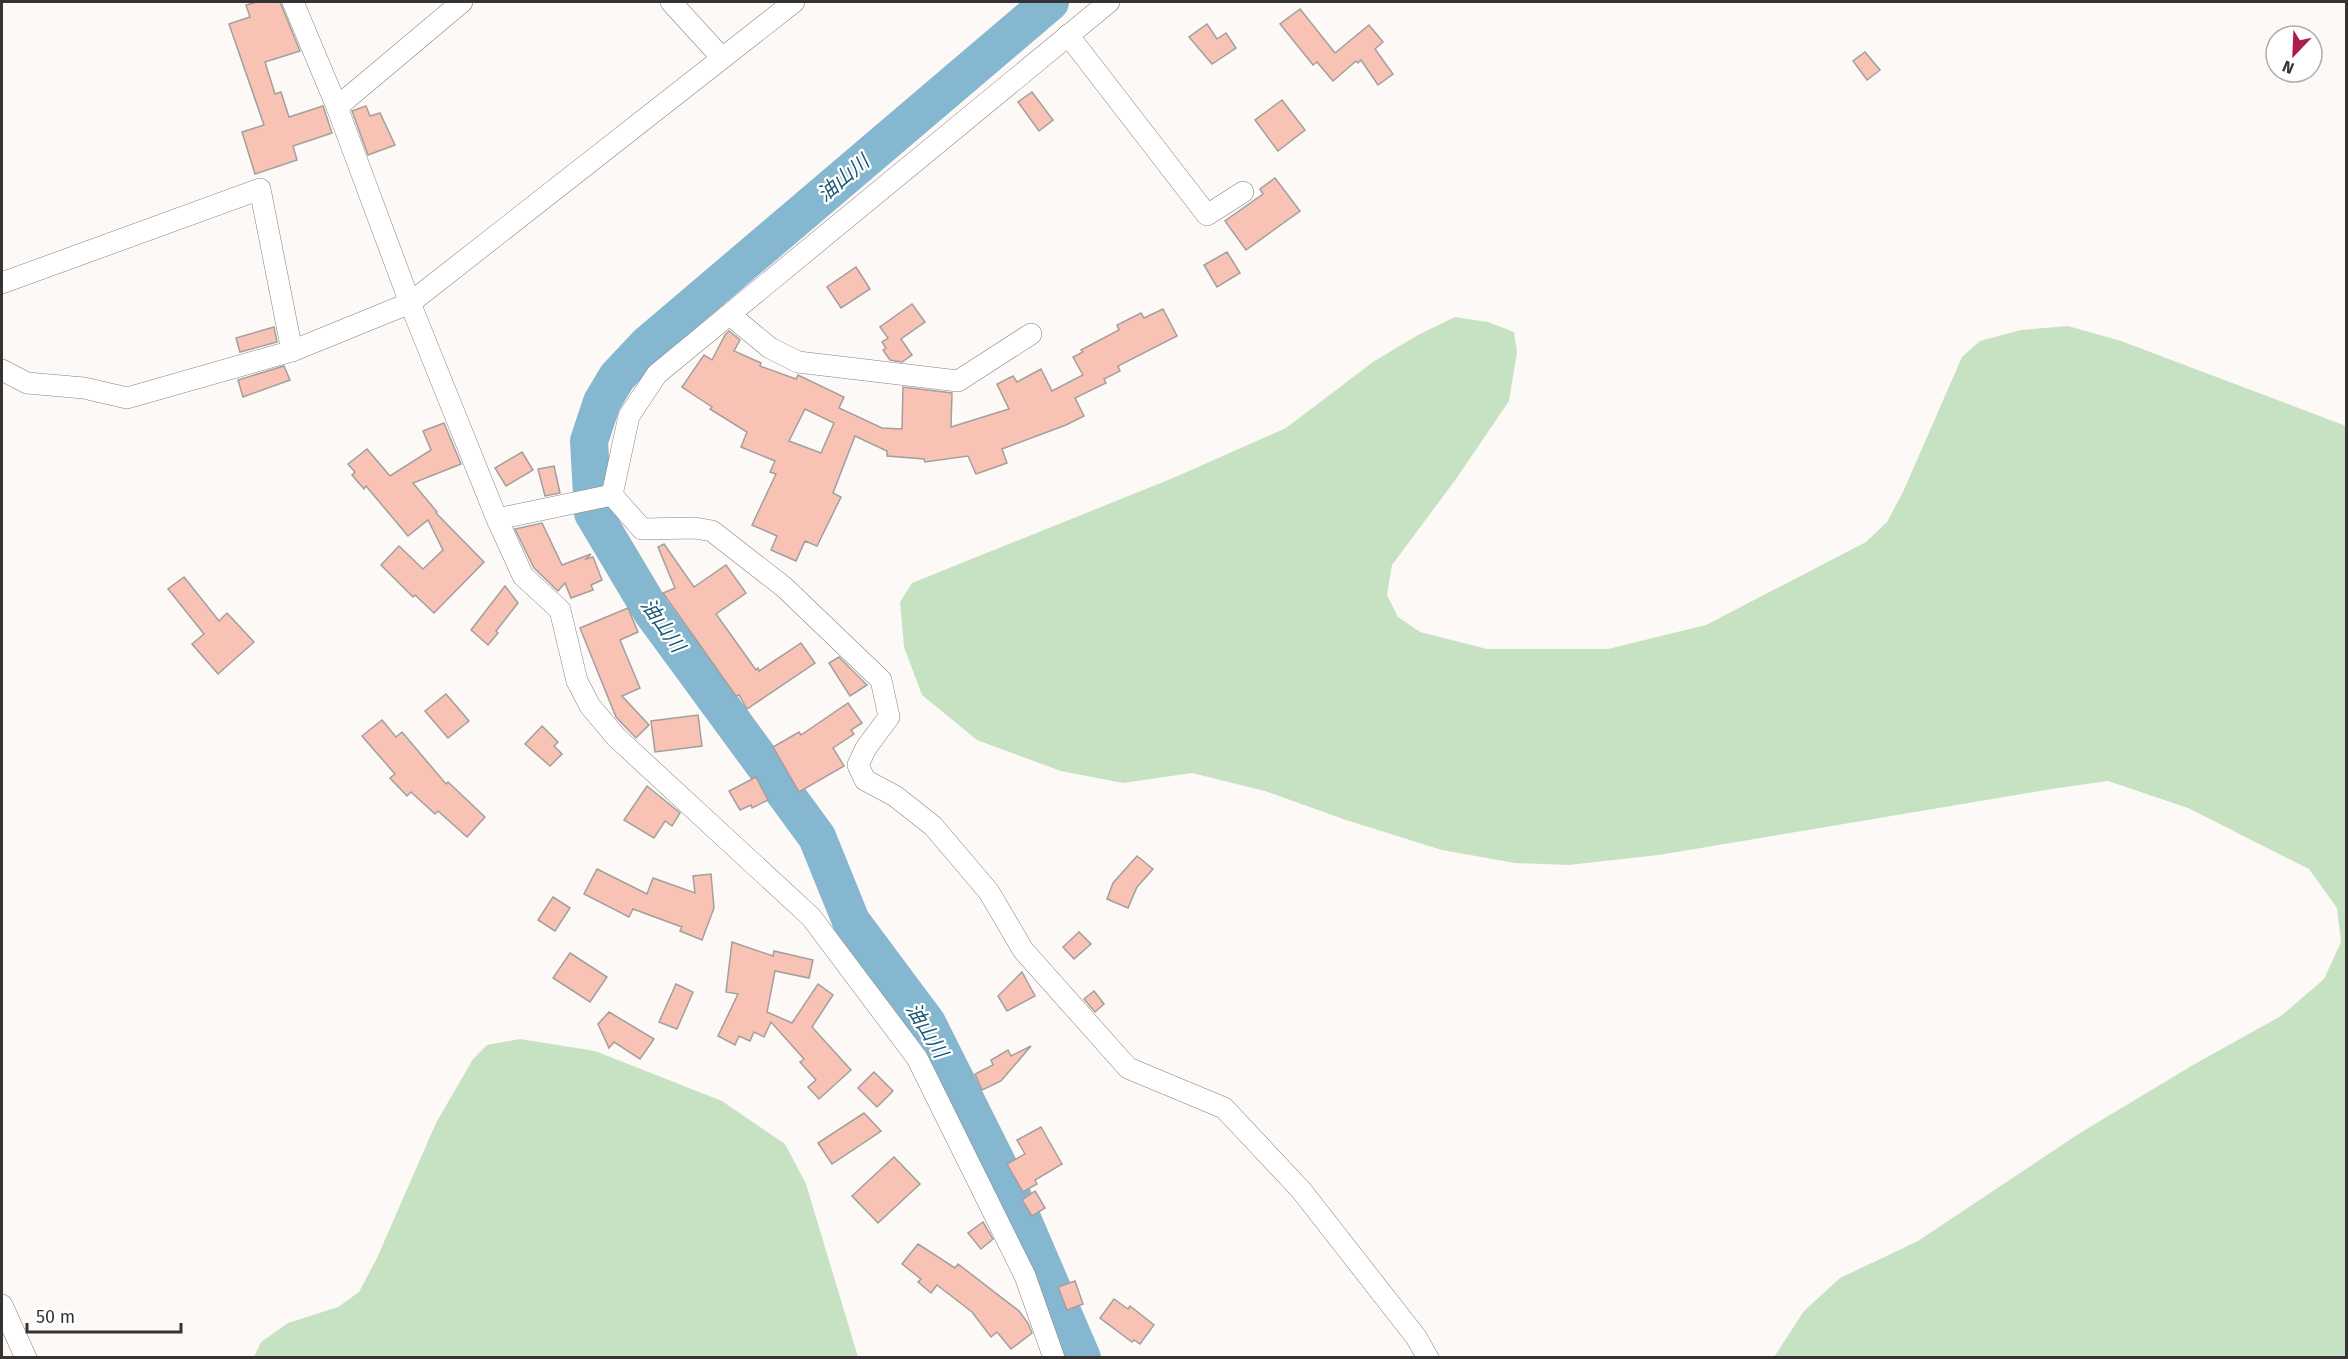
<svg xmlns="http://www.w3.org/2000/svg" width="2348" height="1359" viewBox="0 0 2348 1359" font-family="'Fira Sans','Noto Sans JP',sans-serif">
<style>
.green{fill:#c7e2c3}
.lines{fill:none;stroke-linecap:round;stroke-linejoin:round}
.river{stroke:#85b7d1;stroke-width:38}
.building{fill:#f8c3b4;stroke:#a39f9d;stroke-width:1.5;fill-rule:evenodd}
.minor-casing{stroke:#868280;stroke-width:22}
.minor{stroke:#fff;stroke-width:21}
.labels{text-anchor:middle;stroke-width:4.5;stroke-linejoin:round;paint-order:stroke}
.water-label{font-size:20px;font-style:italic;fill:#1b5974;stroke:#fff}
</style>
<rect width="100%" height="100%" fill="#fdf9f6"/>
<!-- green -->
<g class="green">
<polygon points="1455,317 1488,322 1514,332 1517,352 1509,401 1456,479 1392,565 1387,595 1398,617 1420,632 1487,649 1608,649 1706,625 1866,542 1887,522 1903,492 1962,357 1980,341 2021,330 2068,326 2121,341 2346,426 2346,1357 1774,1357 1804,1311 1840,1278 1918,1241 2080,1133 2193,1065 2281,1016 2324,979 2341,942 2337,908 2309,869 2188,808 2108,781 2058,788 1659,855 1569,865 1515,863 1442,850 1346,820 1265,791 1192,773 1123,783 1061,771 977,740 922,695 904,647 900,602 912,583 1173,478 1286,428 1373,362 1418,335"/>
<polygon points="520,1039 595,1051 722,1101 785,1144 806,1184 858,1357 254,1357 261,1342 288,1323 338,1307 359,1292 377,1258 436,1123 473,1059 487,1045"/>
</g>
<g class="lines">
<!-- river -->
<polyline class="river" points="1050,2 647,345 617,377 602,402 589,441 593,513 652,612 817,837 851,921 927,1023 1005,1179 1082,1358"/>
</g>
<!-- building -->
<g class="building">
<polygon points="257,2 280,2 300,51 265,62 275,94 281,92 289,117 323,106 332,133 293,146 297,160 255,174 242,132 264,125 229,24 250,17 246,5"/>
<polygon points="1300,9 1335,53 1369,25 1383,42 1375,49 1393,74 1378,85 1361,60 1358,63 1356,61 1333,81 1317,62 1313,65 1280,24"/>
<polygon points="1207,24 1217,39 1226,33 1236,48 1212,64 1189,37"/>
<polygon points="1865,52 1880,70 1867,80 1853,61"/>
<polygon points="1032,92 1053,120 1039,131 1018,102"/>
<polygon points="1282,100 1305,130 1278,151 1255,120"/>
<polygon points="366,106 370,116 380,113 395,145 368,155 352,111"/>
<polygon points="1275,178 1300,211 1246,250 1225,221 1263,194 1260,189"/>
<polygon points="1227,252 1240,273 1217,287 1204,265"/>
<polygon points="856,267 870,289 841,308 827,287"/>
<polygon points="912,304 925,322 901,339 912,355 902,362 890,360 883,350 886,348 882,342 888,338 880,327"/>
<path d="M1163,309l14,27 -59,30 2,5 -16,8 2,4 -31,15 9,18 -18,9 -64,24 5,14 -31,11 -8,-18 -43,6 -1,-3 -37,-3v-5l-32,-15 -22,57 8,4 -24,49 -12,-5 -9,20 -25,-11 6,-14 -25,-11 24,-51 -6,-2 5,-11 -34,-14 6,-15 -37,-23 2,-2 -30,-20 22,-32 8,5 13,-25 4,-4 11,9 -6,11 27,12 -1,3 36,13 2,-4 46,22 -5,11 43,20 20,1 1,-42 49,6 -1,34 58,-18 -12,-25 16,-8 4,6 24,-13 11,22 31,-16 -10,-18 10,-5 -2,-2 38,-20 -2,-5 24,-12 3,5zM805,409l29,14 -13,30 -32,-12z"/>
<polygon points="274,327 277,342 240,352 236,338"/>
<polygon points="284,366 290,380 243,397 238,380"/>
<polygon points="444,423 461,464 413,483 437,512 436,513 484,562 434,613 415,595 413,597 381,565 399,546 423,569 443,550 428,520 408,536 366,486 364,489 352,475 355,472 348,464 367,449 390,476 431,450 423,431"/>
<polygon points="522,452 533,470 506,486 495,468"/>
<polygon points="554,466 560,493 545,496 538,469"/>
<polygon points="542,523 562,565 591,554 586,559 593,557 602,580 591,585 593,590 571,598 565,583 558,591 534,568 515,529"/>
<polygon points="664,544 694,587 726,565 746,593 716,614 756,670 758,668 759,671 801,643 815,663 747,709 739,695 736,696 663,593 675,588 658,547"/>
<polygon points="184,577 219,621 227,613 254,642 218,674 192,644 204,634 168,589"/>
<polygon points="505,586 518,603 496,631 498,633 488,645 471,630"/>
<polygon points="628,608 638,632 620,640 640,688 622,696 649,725 636,738 616,717 580,628"/>
<polygon points="839,657 867,685 850,696 829,663"/>
<polygon points="446,694 469,721 448,738 425,711"/>
<polygon points="848,703 862,723 851,730 854,734 833,748 844,766 799,792 773,747 799,732 801,735"/>
<polygon points="698,715 702,746 655,752 651,721"/>
<polygon points="382,720 396,737 402,732 446,784 448,782 485,817 467,837 438,811 435,814 411,792 407,796 390,778 395,774 362,736"/>
<polygon points="542,726 558,742 554,746 562,754 550,766 525,744"/>
<polygon points="756,777 768,800 752,808 751,805 740,810 729,791"/>
<polygon points="647,786 680,813 672,826 665,821 654,838 624,820"/>
<polygon points="1137,856 1153,869 1137,887 1128,908 1107,899 1113,883"/>
<polygon points="597,869 647,894 653,878 695,893 693,876 711,874 714,908 702,940 680,931 682,927 633,909 629,917 584,894"/>
<polygon points="553,897 570,908 555,931 538,920"/>
<polygon points="1079,932 1091,944 1074,959 1063,947"/>
<polygon points="732,942 773,956 774,951 813,960 809,978 775,971 767,1012 792,1023 818,984 833,995 812,1027 851,1070 819,1099 808,1087 816,1080 800,1062 804,1059 771,1022 764,1037 754,1032 750,1041 739,1036 735,1045 718,1036 738,994 726,992"/>
<polygon points="570,953 607,977 590,1002 553,978"/>
<polygon points="1022,972 1035,996 1007,1011 998,996"/>
<polygon points="676,984 693,992 677,1029 659,1022"/>
<polygon points="1094,991 1104,1004 1095,1012 1084,999"/>
<polygon points="609,1012 654,1039 640,1059 614,1042 609,1048 598,1024"/>
<polygon points="1031,1046 1001,1081 982,1090 975,1074 993,1065 991,1060 1008,1050 1011,1056"/>
<polygon points="874,1072 893,1091 877,1107 858,1088"/>
<polygon points="864,1113 881,1131 832,1164 818,1143"/>
<polygon points="1041,1127 1062,1164 1035,1180 1037,1184 1023,1192 1007,1164 1025,1154 1017,1140"/>
<polygon points="894,1157 920,1184 878,1223 852,1196"/>
<polygon points="1035,1191 1045,1208 1032,1216 1022,1200"/>
<polygon points="983,1222 993,1239 981,1249 968,1233"/>
<polygon points="918,1244 955,1268 958,1264 1019,1311 1028,1323 1032,1333 1011,1349 997,1332 991,1337 972,1312 937,1285 931,1293 918,1282 921,1279 902,1264"/>
<polygon points="1075,1281 1083,1304 1067,1310 1058,1287"/>
<polygon points="1114,1299 1128,1309 1130,1306 1154,1325 1140,1344 1134,1340 1132,1342 1100,1318"/>
</g>
<g class="lines">
<!-- minor casing -->
<g class="minor-casing">
<g id="minor">
<polyline points="293,2 337,107 410,303 497,519 523,576 560,610 577,681 590,706 616,737 811,917 917,1058 1025,1276 1054,1358"/>
<polyline points="671,2 722,58"/>
<polyline points="1068,35 1207,215 1243,192"/>
<polyline points="337,107 462,2"/>
<polyline points="2,283 260,189 292,351"/>
<polyline points="730,315 770,348 798,362 958,381 1031,334"/>
<polyline points="2,370 27,383 84,388 127,398 292,351 410,303 794,2"/>
<polyline points="612,495 642,529 695,528 712,531 784,587 881,680 889,717 866,748 858,765 865,780 895,796 933,826 989,892 1023,950 1128,1068 1224,1108 1301,1190 1416,1337 1428,1358"/>
<polyline points="612,495 629,416 657,374 1109,2"/>
<polyline points="497,519 612,495"/>
<polyline points="2,1305 26,1358"/>
</g>
</g>
<!-- minor -->
<use href="#minor" class="minor"/>
</g>
<g class="labels">
<!-- water labels -->
<g class="water-label">
<text transform="translate(843 178) rotate(-40)" y="7">油山川</text>
<text transform="translate(663 625) rotate(55)" y="7">油山川</text>
<text transform="translate(927 1030) rotate(59)" y="7">油山川</text>
</g>
</g>
<!-- border -->
<rect width="2348" height="1359" fill="none" stroke="#363433" stroke-width="6"/>
<!-- north arrow -->
<g transform="translate(2294 54) rotate(203)"><circle r="28" fill="#ffffff" stroke="#afaead" stroke-width="1.5"/>
<path d="M0-4.5L10 22L0 15L-10 22Z" fill="#ad1c4d"/>
<text y="-9" font-size="16" font-weight="bold" text-anchor="middle" fill="#363433">N</text>
</g>
<!-- scale -->
<path d="M27 1323v9h154v-9" fill="none" stroke="#363433" stroke-width="3"/>
<text x="36" y="1323" font-size="18" fill="#363433" stroke="#ffffff" stroke-width="4.5" paint-order="stroke">50 m</text>
</svg>
